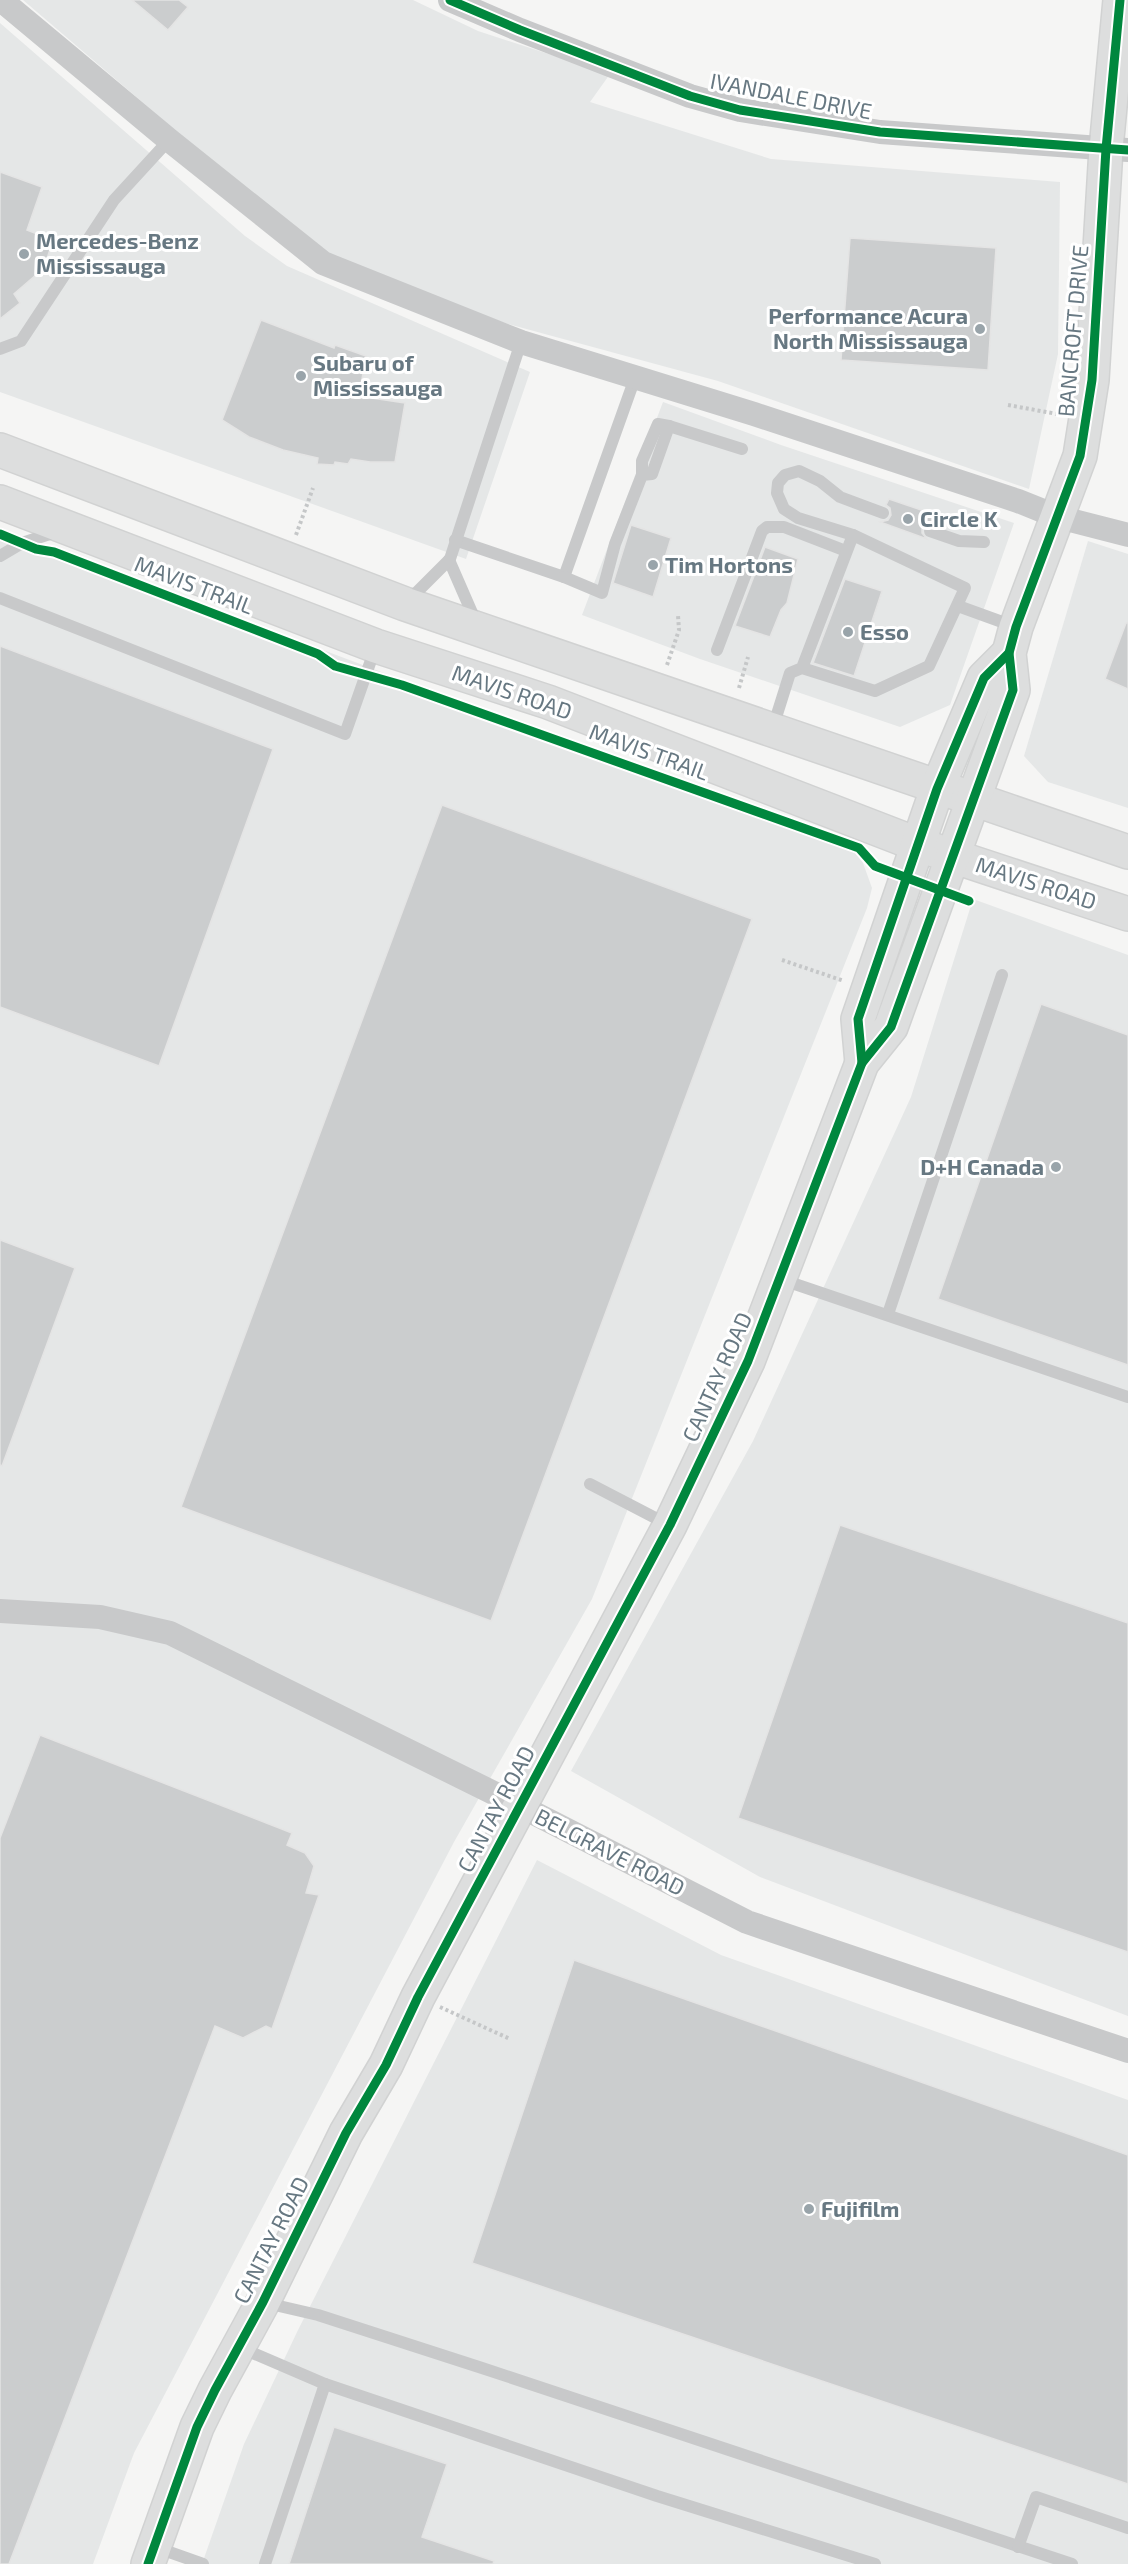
<svg xmlns="http://www.w3.org/2000/svg" width="1128" height="2564" viewBox="0 0 1128 2564" font-family="'Exo 2',sans-serif">
<style>
.built{fill:#e5e7e7}
.building{fill:#cbcdce;stroke:#e4e4e4;stroke-width:1.5}
.lines{fill:none;stroke-linecap:round;stroke-linejoin:round}
.secondary-casing{stroke:#d1d2d2;stroke-width:36}
.path{stroke:#c5c7c8;stroke-width:4;stroke-dasharray:3 3;stroke-linecap:butt}
.lane{stroke:#c8c9ca;stroke-width:12}
.street{stroke:#c8c9ca;stroke-width:24}
.secondary{stroke:#dddede;stroke-width:33}
.cycleway-casing{stroke:#fff;stroke-width:13}
.cycleway{stroke:#00873e;stroke-width:9}
.poi-dot{fill:#99a4aa;stroke:#fff;stroke-width:2}
.labels{text-anchor:middle;stroke-width:6;stroke-linejoin:round;paint-order:stroke}
.street-label{font-size:22px;fill:#677882;stroke:#fff}
.poi-label{font-size:22px;font-weight:bold;fill:#677882;stroke:#fff;text-anchor:start}
</style>
<rect width="100%" height="100%" fill="#f5f5f4"/>
<!-- built -->
<g class="built">
<polygon points="23,0 413,0 478,31 610,74 590,102 771,159 1060,182 1058,354 1029,489 718,381 508,324 328,261"/>
<polygon points="0,23 245,236 287,266 530,372 466,559 0,392"/>
<polygon points="663,402 781,445 1014,523 950,705 900,727 700,659 582,615"/>
<polygon points="0,528 853,850 863,863 872,888 867,908 592,1599 454,1842 134,2453 93,2564 0,2564"/>
<polygon points="1088,541 1128,554 1128,808 1048,782 1024,756"/>
<polygon points="973,899 1128,955 1128,2016 760,1877 571,1771 753,1441 911,1097"/>
<polygon points="537,1860 721,1955 1128,2100 1128,2564 202,2564 244,2444 298,2330"/>
</g>
<!-- building -->
<g class="building">
<polygon points="132,0 179,0 188,7 168,30"/>
<polygon points="0,172 42,187 27,230 53,240 44,268 14,294 20,303 0,319"/>
<polygon points="850,238 996,248 988,370 841,360"/>
<polygon points="261,320 334,348 335,345 366,356 359,396 405,403 395,462 370,462 351,459 348,464 335,462 334,465 317,464 318,458 283,450 249,437 222,420"/>
<polygon points="889,499 936,515 933,523 928,523 922,528 922,533 927,539 880,522 888,520 891,515 890,508 886,505"/>
<polygon points="631,525 671,538 653,597 613,583"/>
<polygon points="765,547 798,559 787,603 781,610 770,637 735,626"/>
<polygon points="845,579 882,591 854,676 813,663"/>
<polygon points="1126,623 1128,623 1128,689 1105,679"/>
<polygon points="0,646 273,749 159,1066 0,1007"/>
<polygon points="442,805 752,919 491,1621 181,1507"/>
<polygon points="1041,1004 1128,1035 1128,1365 938,1299"/>
<polygon points="0,1240 75,1268 2,1466 0,1465"/>
<polygon points="840,1525 1128,1623 1128,1952 738,1818"/>
<polygon points="40,1735 292,1833 287,1845 305,1853 314,1866 306,1893 319,1895 272,2029 266,2026 243,2038 215,2026 9,2564 0,2564 0,1838"/>
<polygon points="574,1960 1128,2155 1128,2484 472,2263"/>
<polygon points="334,2427 447,2464 422,2537 494,2561 493,2564 289,2564"/>
</g>
<g class="lines">
<!-- secondary casing -->
<g class="secondary-casing">
<g id="secondary">
<polyline points="0,450 405,604 1128,852"/>
<polyline points="0,502 376,646 548,702 919,845 1128,914"/>
<polyline points="862,1063 858,1019 937,789 984,678 1009,653"/>
<polyline points="148,2564 197,2427 215,2390 263,2302 346,2133 386,2065 418,1997 670,1525 748,1361 862,1063 891,1027 1013,690 1009,653 1016,627 1080,456 1092,380 1106,149 1120,0"/>
</g>
</g>
<!-- path -->
<g class="path">
<polyline points="1008,405 1057,414"/>
<polyline points="296,535 313,488"/>
<polyline points="667,665 679,630 678,615"/>
<polyline points="739,688 748,657"/>
<polyline points="782,960 844,981"/>
<polyline points="440,2007 510,2039"/>
</g>
<!-- lane -->
<g class="lane">
<polyline points="0,349 21,341 114,200 169,140"/>
<polyline points="642,475 642,461 658,424 669,426"/>
<polyline points="930,531 959,541 984,542"/>
<polyline points="853,535 798,518 784,509 777,493 778,483 785,475 799,471 820,481 840,497 883,513"/>
<polyline points="455,540 564,577 635,378"/>
<polyline points="0,556 22,543 56,532"/>
<polyline points="449,560 476,622"/>
<polyline points="564,577 602,593 615,544 642,475 652,474 669,426 742,449"/>
<polyline points="0,598 345,734 376,646"/>
<polyline points="406,603 450,559 521,342"/>
<polyline points="958,606 1016,627"/>
<polyline points="717,650 762,531 767,527 784,527 846,551"/>
<polyline points="773,727 790,673 802,668 853,535 965,588 929,666 875,691 802,668"/>
<polyline points="780,1279 1128,1397"/>
<polyline points="888,1314 1002,975"/>
<polyline points="590,1484 669,1525"/>
<polyline points="266,2303 318,2315 482,2368 1072,2564"/>
<polyline points="241,2348 325,2384"/>
<polyline points="155,2547 203,2564"/>
<polyline points="1018,2547 1036,2497 1128,2528"/>
<polyline points="265,2564 325,2384 657,2496 875,2564"/>
</g>
<!-- street -->
<g class="street">
<polyline points="1,0 169,140 323,263 521,342 754,414 1018,501 1058,517 1128,535"/>
<polyline points="450,0 520,30 690,96 740,110 880,132 1128,150"/>
<polyline points="0,1611 100,1617 170,1633 520,1806 747,1922 1128,2051"/>
</g>
<!-- secondary -->
<use href="#secondary" class="secondary"/>
<!-- cycleway casing -->
<g class="cycleway-casing">
<g id="cycleway">
<polyline points="450,0 520,30 690,96 740,110 880,132 1128,150"/>
<polyline points="0,534 36,549 54,552 318,654 335,666 402,685 859,848 875,866 969,901"/>
<polyline points="862,1063 858,1019 937,789 984,678 1009,653"/>
<polyline points="148,2564 197,2427 215,2390 263,2302 346,2133 386,2065 418,1997 670,1525 748,1361 862,1063 891,1027 1013,690 1009,653 1016,627 1080,456 1092,380 1106,149 1120,0"/>
</g>
</g>
<!-- cycleway -->
<use href="#cycleway" class="cycleway"/>
</g>
<!-- markers -->
<g class="poi-dot">
<circle cx="24" cy="254" r="6"/>
<circle cx="980" cy="329" r="6"/>
<circle cx="301" cy="376" r="6"/>
<circle cx="908" cy="519" r="6"/>
<circle cx="653" cy="565" r="6"/>
<circle cx="848" cy="632" r="6"/>
<circle cx="1056" cy="1167" r="6"/>
<circle cx="809" cy="2209" r="6"/>
</g>
<g class="labels">
<!-- street labels -->
<g class="street-label">
<text transform="translate(791 96) rotate(11)" y="8">IVANDALE DRIVE</text>
<text transform="translate(1073 331) rotate(-85)" y="8">BANCROFT DRIVE</text>
<text transform="translate(194 585) rotate(21)" y="8">MAVIS TRAIL</text>
<text transform="translate(512 692) rotate(19)" y="8">MAVIS ROAD</text>
<text transform="translate(649 752) rotate(20)" y="8">MAVIS TRAIL</text>
<text transform="translate(1036 883) rotate(18)" y="8">MAVIS ROAD</text>
<text transform="translate(717 1377) rotate(-66)" y="8">CANTAY ROAD</text>
<text transform="translate(496 1809) rotate(-62)" y="8">CANTAY ROAD</text>
<text transform="translate(610 1852) rotate(27)" y="8">BELGRAVE ROAD</text>
<text transform="translate(271 2240) rotate(-63)" y="8">CANTAY ROAD</text>
</g>
<!-- poi labels -->
<g class="poi-label">
<text x="36" y="249">Mercedes-Benz<tspan x="36" dy="25">Mississauga</tspan></text>
<text x="968" y="324" text-anchor="end">Performance Acura<tspan x="968" dy="25">North Mississauga</tspan></text>
<text x="313" y="371">Subaru of<tspan x="313" dy="25">Mississauga</tspan></text>
<text x="920" y="527">Circle K</text>
<text x="665" y="573">Tim Hortons</text>
<text x="860" y="640">Esso</text>
<text x="1044" y="1175" text-anchor="end">D+H Canada</text>
<text x="821" y="2217">Fujifilm</text>
</g>
</g>
</svg>
